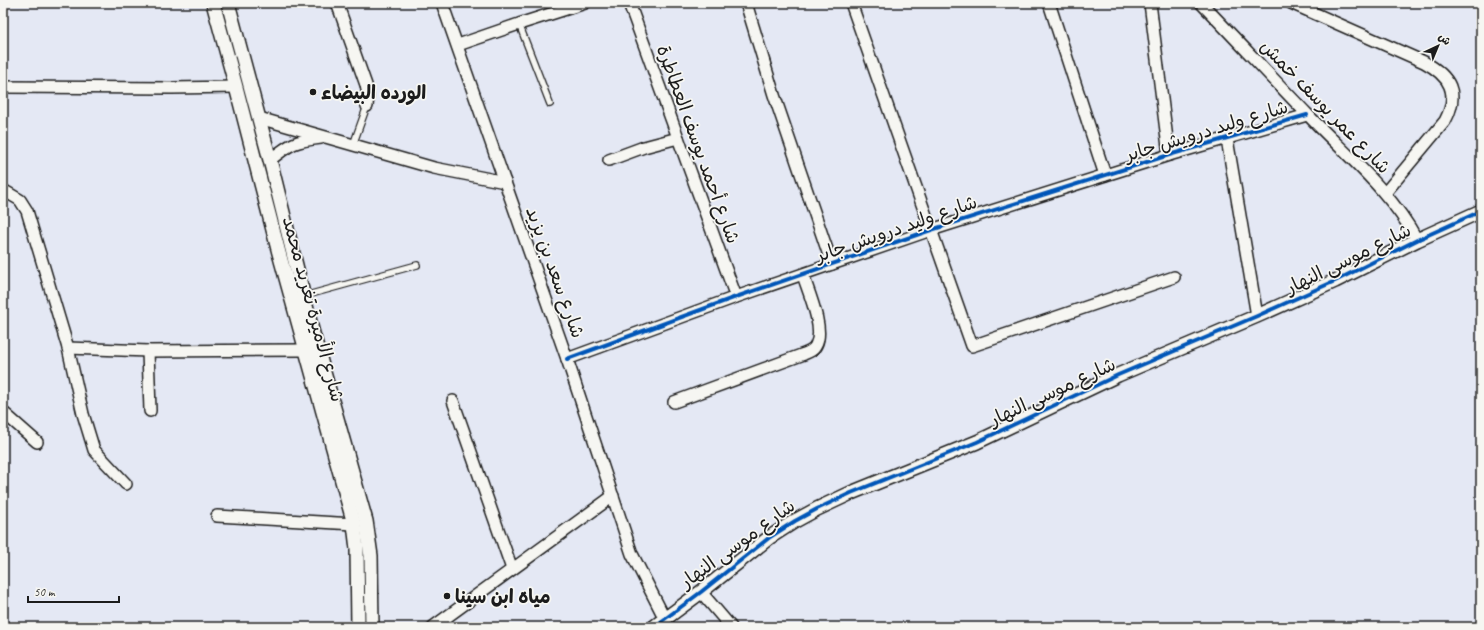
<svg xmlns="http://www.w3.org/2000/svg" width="1484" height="630" viewBox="0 0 1484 630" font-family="Caveat,'Playpen Sans Arabic',sans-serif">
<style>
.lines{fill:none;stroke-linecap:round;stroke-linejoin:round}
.service-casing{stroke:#1c1c1c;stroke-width:8}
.minor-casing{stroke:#1c1c1c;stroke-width:14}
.tertiary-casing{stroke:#1c1c1c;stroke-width:16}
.service{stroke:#f6f6f2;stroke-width:5.5}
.minor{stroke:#f6f6f2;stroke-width:11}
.tertiary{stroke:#f6f6f2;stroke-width:13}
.cycleway-casing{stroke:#f6f6f2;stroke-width:6}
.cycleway{stroke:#0057b8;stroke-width:4}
.poi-dot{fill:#1c1c1c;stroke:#f6f6f2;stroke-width:1.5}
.labels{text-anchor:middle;stroke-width:3.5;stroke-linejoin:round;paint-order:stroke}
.poi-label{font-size:19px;font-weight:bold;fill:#1c1c1c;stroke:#f6f6f2;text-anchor:start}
.street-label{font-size:19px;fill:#1c1c1c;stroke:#f6f6f2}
</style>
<rect width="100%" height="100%" fill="#e4e8f4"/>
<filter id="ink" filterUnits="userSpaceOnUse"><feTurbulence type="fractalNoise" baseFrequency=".025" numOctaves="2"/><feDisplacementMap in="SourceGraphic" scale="8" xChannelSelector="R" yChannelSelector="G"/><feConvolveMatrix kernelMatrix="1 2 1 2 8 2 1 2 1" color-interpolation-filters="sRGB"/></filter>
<g filter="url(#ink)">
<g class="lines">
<!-- service casing -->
<g class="service-casing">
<g id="service">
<polyline points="519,24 550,104"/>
<polyline points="353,145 367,106"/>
<polyline points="304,296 417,265"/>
</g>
</g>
<!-- minor casing -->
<g class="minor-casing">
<g id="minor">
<polyline points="337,3 366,85 368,95 367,106"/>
<polyline points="442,3 567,359 632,554 665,619"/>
<polyline points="629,3 736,297"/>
<polyline points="746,3 774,95 832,264"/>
<polyline points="851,3 972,346 1174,277"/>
<polyline points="1049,3 1105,175"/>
<polyline points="1150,3 1169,155"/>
<path d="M1201,3c36,37 71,75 107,112 38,40 83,76 109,125"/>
<path d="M1291,3l133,59c26,14 36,31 21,59l-60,72"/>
<polyline points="458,45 519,24 585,3"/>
<polyline points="3,87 172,88 236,87"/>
<polyline points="259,118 434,168 505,182"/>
<polyline points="1227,139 1257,316"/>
<path d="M270,160c21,-17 25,-19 51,-22"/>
<polyline points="609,160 644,147 678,138"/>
<polyline points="3,190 20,200 27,211 68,348 83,414 94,450 126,484"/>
<polyline points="68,348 148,351 305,350"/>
<polyline points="148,351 150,411"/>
<polyline points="567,359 736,297 931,230 1169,155 1307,115"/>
<polyline points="453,401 512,569"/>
<path d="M674,402l130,-48c5,-2 10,-4 12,-9 9,-16 -8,-54 -13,-70"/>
<polyline points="3,412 37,442"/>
<polyline points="217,516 354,524"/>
<polyline points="701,592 731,627"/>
<polyline points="433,627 613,496"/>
</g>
</g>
<!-- tertiary casing -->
<g class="tertiary-casing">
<g id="tertiary">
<polyline points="213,3 236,87 279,253 354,524 357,549 358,627"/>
<polyline points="228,3 270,160 312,330 366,521 371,556 372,627"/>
<polyline points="654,627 701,592 770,537 795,521 817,509 851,493 977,442 1118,375 1257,316 1335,281 1417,240 1481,211"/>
</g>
</g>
<!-- service -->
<use href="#service" class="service"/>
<!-- minor -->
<use href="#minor" class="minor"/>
<!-- tertiary -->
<use href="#tertiary" class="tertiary"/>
<!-- cycleway casing -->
<g class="cycleway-casing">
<g id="cycleway">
<polyline points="567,359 736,297 931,230 1169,155 1307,115"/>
<polyline points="654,627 701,592 770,537 795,521 817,509 851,493 977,442 1118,375 1257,316 1335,281 1417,240 1481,211"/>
</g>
</g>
<!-- cycleway -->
<use href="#cycleway" class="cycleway"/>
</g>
</g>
<!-- markers -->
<g class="poi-dot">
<circle cx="313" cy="92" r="4"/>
<circle cx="447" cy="596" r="4"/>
</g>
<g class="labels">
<!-- poi labels -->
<g class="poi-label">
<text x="321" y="99">الورده البيضاء</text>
<text x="455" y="603">مياه ابن سينا</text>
</g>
<!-- street labels -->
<g class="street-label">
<text transform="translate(1326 106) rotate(46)" y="7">شارع عمر يوسف خمش</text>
<text transform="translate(1206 130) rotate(-17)" y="7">شارع وليد درويش جابر</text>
<text transform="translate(699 144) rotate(70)" y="7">شارع أحمد يوسف العطاطرة</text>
<text transform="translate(896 228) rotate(-19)" y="7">شارع وليد درويش جابر</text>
<text transform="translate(1348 258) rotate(-26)" y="7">شارع موسى النهار</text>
<text transform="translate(556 272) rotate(70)" y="7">شارع سعد بن يزيد</text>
<text transform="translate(314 309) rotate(75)" y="7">شارع الأميرة تغريد محمد</text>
<text transform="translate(1052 391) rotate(-25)" y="7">شارع موسى النهار</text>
<text transform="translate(737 543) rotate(-36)" y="7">شارع موسى النهار</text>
</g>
</g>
<!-- margin -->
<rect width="1484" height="630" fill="none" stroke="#f6f6f2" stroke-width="16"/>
<rect x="8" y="8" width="1468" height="614" fill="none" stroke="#1c1c1c" stroke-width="1.5" filter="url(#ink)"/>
<!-- north arrow -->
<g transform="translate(1438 46) rotate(44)" stroke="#f6f6f2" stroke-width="3" paint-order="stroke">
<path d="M0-3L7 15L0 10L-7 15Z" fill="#1c1c1c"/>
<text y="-6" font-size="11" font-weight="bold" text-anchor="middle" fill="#1c1c1c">ش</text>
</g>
<!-- scale -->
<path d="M28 596v6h91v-6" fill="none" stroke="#1c1c1c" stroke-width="2"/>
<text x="34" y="596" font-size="12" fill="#1c1c1c" stroke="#f6f6f2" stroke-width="3" paint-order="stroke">50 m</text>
</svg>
